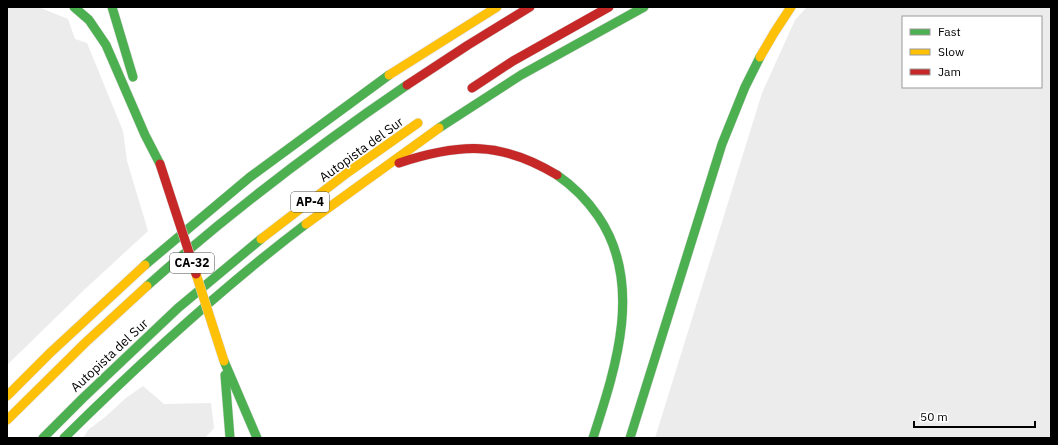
<svg xmlns="http://www.w3.org/2000/svg" width="1058" height="445" viewBox="0 0 1058 445" font-family="'IBM Plex Sans',sans-serif">
<style>
.green{fill:#ececec;fill-rule:evenodd}
.lines{fill:none;stroke-linecap:round;stroke-linejoin:round}
.fast-casing{stroke:#dbdbdb;stroke-width:10}
.slow-casing{stroke:#dbdbdb;stroke-width:10}
.jam-casing{stroke:#dbdbdb;stroke-width:10}
.fast{stroke:#4caf50;stroke-width:9}
.slow{stroke:#ffc107;stroke-width:9}
.jam{stroke:#c62828;stroke-width:9}
.slow-bridge-casing{stroke:#dbdbdb;stroke-width:10;stroke-linecap:butt}
.jam-bridge-casing{stroke:#dbdbdb;stroke-width:10;stroke-linecap:butt}
.slow-bridge{stroke:#ffc107;stroke-width:9}
.jam-bridge{stroke:#c62828;stroke-width:9}
.labels{text-anchor:middle;stroke-width:3;stroke-linejoin:round;paint-order:stroke}
.shield{fill:#fff;stroke:#4c4c4c;stroke-width:1}
.shield-label{font-size:12px;font-weight:bold;fill:#000}
.street-label{font-size:13px;fill:#000;stroke:#fff}
</style>
<rect width="100%" height="100%" fill="#fff"/>
<!-- green -->
<g class="green">
<polygon points="7,7 38,7 68,19 75,39 87,43 123,131 127,161 148,231 84,290 7,365"/>
<path d="M807,7h244v431h-396l107,-345 33,-73zM903,17h138v70h-138z"/>
<polygon points="143,386 164,404 211,403 214,428 205,438 83,438 89,429 104,418 126,398"/>
</g>
<g class="lines">
<!-- fast casing -->
<g class="fast-casing">
<g id="fast">
<polyline points="74,7 89,20 106,45 145,135 160,164"/>
<polyline points="112,7 133,77"/>
<polyline points="439,128 521,75 644,7"/>
<path d="M557,175c16,11 30,25 41,41 46,67 18,151 -5,222"/>
<polyline points="145,265 250,177 389,75"/>
<path d="M147,286c82,-73 169,-139 260,-201"/>
<polyline points="224,361 257,438"/>
<polyline points="225,375 230,438"/>
<polyline points="43,438 83,398 178,308 261,239"/>
<path d="M64,438c77,-76 156,-149 242,-214"/>
<polyline points="630,438 722,144 745,87 760,57"/>
</g>
</g>
<!-- slow casing -->
<g class="slow-casing">
<g id="slow">
<polyline points="760,57 774,33 791,7"/>
<polyline points="389,75 497,7"/>
<polyline points="306,224 439,128"/>
<polyline points="261,239 347,173 418,123"/>
<polyline points="7,396 50,353 145,265"/>
<polyline points="7,420 86,342 147,286"/>
</g>
</g>
<!-- jam casing -->
<g class="jam-casing">
<g id="jam">
<polyline points="407,85 468,45 530,7"/>
<polyline points="472,88 513,61 609,7"/>
<path d="M399,163c61,-20 102,-22 158,12"/>
</g>
</g>
<!-- fast -->
<use href="#fast" class="fast"/>
<!-- slow -->
<use href="#slow" class="slow"/>
<!-- jam -->
<use href="#jam" class="jam"/>
<!-- slow-bridge casing -->
<g class="slow-bridge-casing">
<polyline id="slow-bridge" points="196,274 224,361"/>
</g>
<!-- jam-bridge casing -->
<g class="jam-bridge-casing">
<polyline id="jam-bridge" points="160,164 196,274"/>
</g>
<!-- slow-bridge -->
<use href="#slow-bridge" class="slow-bridge"/>
<!-- jam-bridge -->
<use href="#jam-bridge" class="jam-bridge"/>
</g>
<g class="labels">
<!-- shield labels -->
<g class="shield">
<rect x="291" y="192" width="38" height="20" rx="3"/>
<rect x="170" y="253" width="44" height="20" rx="3"/>
</g>
<g class="shield-label">
<text x="310" y="206">AP-4</text>
<text x="192" y="267">CA-32</text>
</g>
<!-- street labels -->
<g class="street-label">
<text transform="translate(361 149) rotate(-36)" y="5">Autopista del Sur</text>
<text transform="translate(109 355) rotate(-43)" y="5">Autopista del Sur</text>
</g>
</g>
<!-- border -->
<rect width="1058" height="445" fill="none" stroke="#000000" stroke-width="16"/>
<!-- legend -->
<rect x="902" y="16" width="140" height="72" fill="#ffffff" stroke="#999999"/>
<rect x="910" y="29" width="20" height="6" fill="#4caf50" stroke="#999999"/>
<text x="938" y="36" font-size="12" fill="#000000">Fast</text>
<rect x="910" y="49" width="20" height="6" fill="#ffc107" stroke="#999999"/>
<text x="938" y="56" font-size="12" fill="#000000">Slow</text>
<rect x="910" y="69" width="20" height="6" fill="#c62828" stroke="#999999"/>
<text x="938" y="76" font-size="12" fill="#000000">Jam</text>
<!-- scale -->
<path d="M914 421v6h121v-6" fill="none" stroke="#000000" stroke-width="2"/>
<text x="920" y="421" font-size="12" fill="#000000" stroke="#ffffff" stroke-width="3" paint-order="stroke">50 m</text>
</svg>
